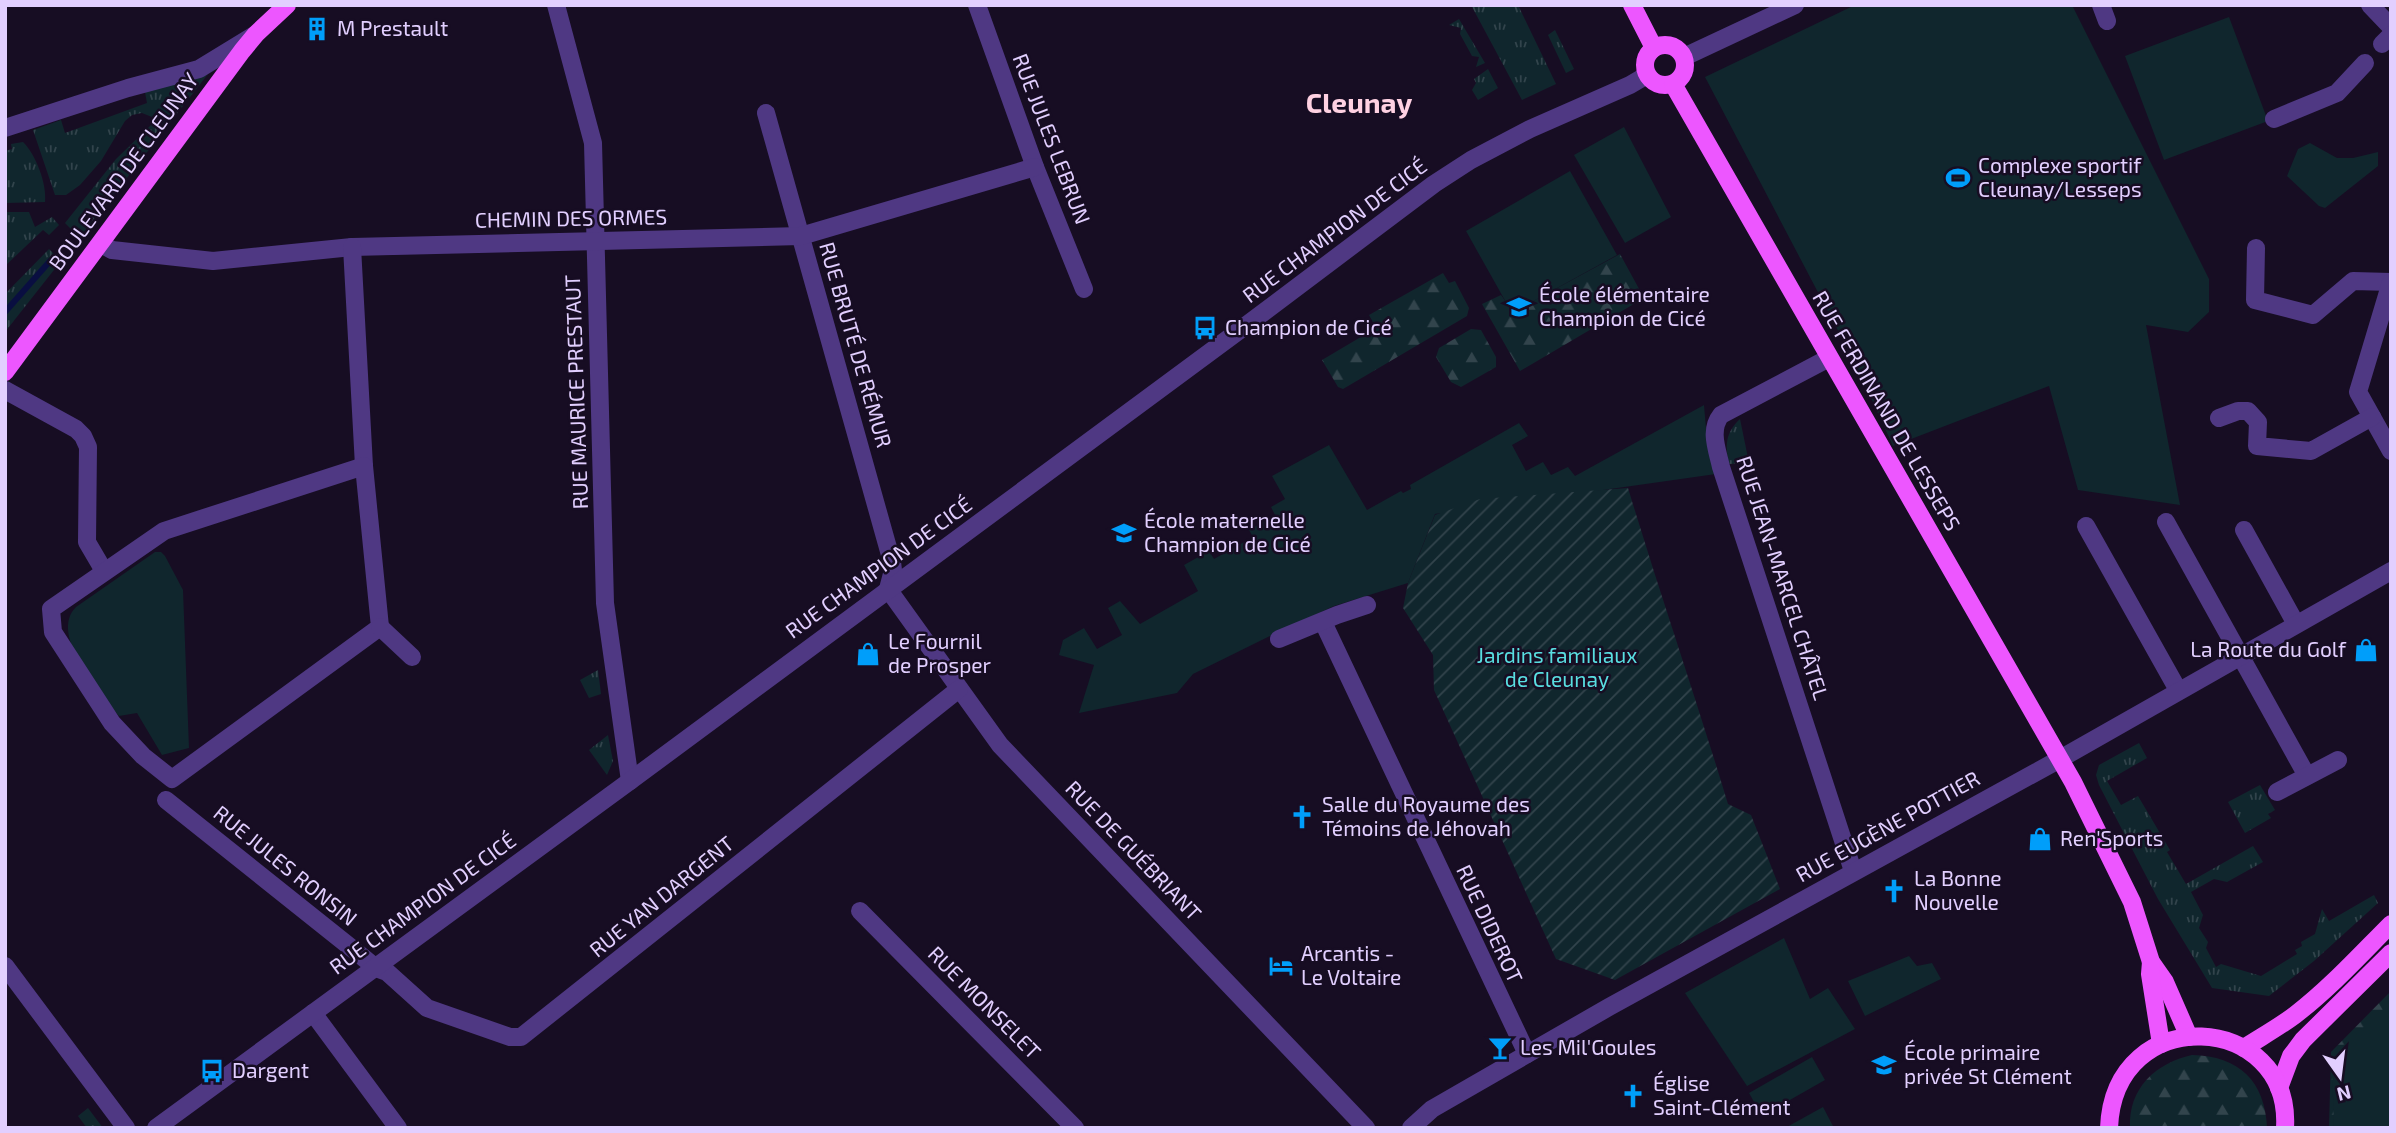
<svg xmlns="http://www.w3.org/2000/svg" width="2396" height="1133" viewBox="0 0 2396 1133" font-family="'Exo 2',sans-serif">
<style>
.grass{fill:url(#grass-tufts)}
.forest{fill:url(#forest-firs)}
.park{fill:#10262d}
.garden{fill:url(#garden-furrows)}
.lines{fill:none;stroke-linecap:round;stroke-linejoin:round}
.stream{stroke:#090e41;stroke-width:6}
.minor{stroke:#4f3883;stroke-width:18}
.major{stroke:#ed56ff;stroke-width:18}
.labels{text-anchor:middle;stroke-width:5;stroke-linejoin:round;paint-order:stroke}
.poi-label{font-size:21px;fill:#e2cfff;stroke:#170d23;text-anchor:start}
.street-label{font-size:21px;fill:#e2cfff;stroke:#170d23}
.park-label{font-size:21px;fill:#59dee1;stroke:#170d23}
.district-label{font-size:28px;font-weight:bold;fill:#ffd1e2;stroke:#170d23}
</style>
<defs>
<pattern id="grass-tufts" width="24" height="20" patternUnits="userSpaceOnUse" patternTransform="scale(1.75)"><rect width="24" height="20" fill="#10262d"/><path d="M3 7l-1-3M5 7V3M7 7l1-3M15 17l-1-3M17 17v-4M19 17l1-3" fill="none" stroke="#32444c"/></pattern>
<pattern id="forest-firs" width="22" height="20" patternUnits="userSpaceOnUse" patternTransform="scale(1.75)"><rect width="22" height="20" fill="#10262d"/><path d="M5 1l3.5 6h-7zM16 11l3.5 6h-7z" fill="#32444c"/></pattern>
<pattern id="garden-furrows" width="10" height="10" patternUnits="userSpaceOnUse" patternTransform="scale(1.75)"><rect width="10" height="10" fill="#10262d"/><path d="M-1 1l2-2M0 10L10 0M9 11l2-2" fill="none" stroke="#32444c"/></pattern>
</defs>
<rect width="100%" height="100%" fill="#170d23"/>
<!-- grass -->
<g class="grass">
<polygon points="1471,5 1518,5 1556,84 1522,100"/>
<polygon points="1459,19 1485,63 1476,67 1479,57 1472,56 1460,34 1461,28 1449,25"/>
<polygon points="1555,30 1574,69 1566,73 1548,35"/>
<polygon points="1488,69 1498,88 1478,100 1472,90 1476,83 1474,79"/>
<polygon points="208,74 80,238 65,223 116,159 151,125 152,117 142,113 132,115 125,121 101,161 80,185 66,195 55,195 33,130 61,120 65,133 147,103 145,92 188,77"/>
<path d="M23,142c13,13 24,42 22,60l-40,1v-52l7,-2 -1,-5z"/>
<polygon points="5,212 29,212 35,227 52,217 59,225 49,235 43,230 5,266"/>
<polygon points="49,249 61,261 5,332 5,294"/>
<path d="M1740,419l9,44 -20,1c-4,-18 -4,-31 11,-45z"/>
<polygon points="598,670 601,694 589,698 580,680"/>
<polygon points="608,735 613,761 607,775 589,750"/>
<polygon points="2139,743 2147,758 2107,781 2121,805 2138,796 2170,850 2167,852 2186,884 2253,846 2263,862 2227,882 2214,879 2191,892 2203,915 2199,928 2208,942 2206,948 2216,967 2221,964 2261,976 2297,954 2295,950 2302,946 2301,942 2315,934 2322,909 2329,921 2374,895 2378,903 2314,961 2269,996 2212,988 2158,899 2099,785 2096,775 2099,765"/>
<polygon points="2260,785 2275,810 2268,814 2271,818 2245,833 2228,802"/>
<polygon points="88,1108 103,1128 87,1128 78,1116"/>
</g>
<!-- forest -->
<g class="forest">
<polygon points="1620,254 1644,298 1520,371 1482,304 1501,295 1513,312"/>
<polygon points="1443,273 1449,283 1455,281 1469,308 1467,316 1343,389 1338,387 1322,360 1376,328 1369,315"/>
<polygon points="1471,329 1481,330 1496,357 1496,367 1461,387 1451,382 1436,357 1439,348"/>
<polygon points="2391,991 2391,1128 2329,1128 2331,1052"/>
<path d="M2192,1055c47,1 73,26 75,73h-137c-2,-40 26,-65 62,-73z"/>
</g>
<!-- park -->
<g class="park">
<polygon points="1855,5 2072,5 2209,279 2209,312 2188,332 2146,325 2180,505 2078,490 2049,386 1893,446 1854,361 1705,77"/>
<polygon points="2229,17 2268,121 2164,160 2125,56"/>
<polygon points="1624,127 1671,217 1625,243 1574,155"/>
<polygon points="2310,143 2337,158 2353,158 2378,152 2378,166 2325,208 2319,206 2287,176 2298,149"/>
<polygon points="1570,171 1617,255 1512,313 1466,231"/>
<polygon points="1704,405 1707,440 1716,474 1435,514 1408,583 1334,606 1274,634 1193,674 1177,693 1079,713 1094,665 1059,655 1063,640 1084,628 1097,649 1122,635 1108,608 1120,601 1140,624 1198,591 1184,565 1209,551 1214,559 1253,537 1249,530 1275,515 1271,507 1285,499 1272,476 1329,445 1367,510 1401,491 1403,493 1411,489 1410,485 1519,423 1528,436 1512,445 1526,471 1543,462 1551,475 1568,467 1575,476"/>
<path d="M155,552h6l4,4 18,34 6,158 -27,7 -25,-42 -18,3c-18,-24 -71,-81 -43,-109z"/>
<polygon points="1784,938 1810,999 1828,988 1855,1029 1747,1086 1685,993"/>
<polygon points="1909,956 1917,966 1932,963 1941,979 1865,1016 1848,981"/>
<polygon points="2391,1008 2391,1128 2334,1128 2332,1066"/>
<polygon points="1812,1057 1825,1080 1762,1116 1749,1093"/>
<polygon points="1823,1107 1834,1128 1785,1128"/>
</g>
<!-- garden -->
<path class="garden" d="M1628,488c32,106 68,210 100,316l23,11 29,74 -165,91 -59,-21 -122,-269 -1,-35 -30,-47 5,-25 27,-68 45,-16z"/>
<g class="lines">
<!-- stream -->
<polyline class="stream" points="5,312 50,261"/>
<!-- minor -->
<g class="minor">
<polyline points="556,5 593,143 605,603 630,781"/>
<polyline points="977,5 1035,167 1084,289"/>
<polyline points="2101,5 2107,21"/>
<polyline points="2370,5 2391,27"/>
<polyline points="2382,44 2391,35"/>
<polyline points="1684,57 1795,5"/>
<polyline points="766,113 892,562 893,570 888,589 1000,745 1366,1128"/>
<polyline points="2274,119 2337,93 2365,63"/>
<polyline points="5,128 128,88 199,69 253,36"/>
<polyline points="101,244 112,250 213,261 352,247 801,236 1035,167"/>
<polyline points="352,247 364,466"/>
<polyline points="2256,248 2255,300 2313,315 2353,281 2391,282"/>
<polyline points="2391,282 2358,392 2391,451"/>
<path d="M1829,358l-108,57c-12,15 -4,34 0,52l132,404"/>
<polyline points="5,390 76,429 83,436 88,447 87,542 104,571"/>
<polyline points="2219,418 2238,411 2248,411 2258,422 2257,446 2311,451 2372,417"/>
<polygon points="364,466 380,627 172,779 143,756 112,723 53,632 51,609 164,531"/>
<polyline points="2166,522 2307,776"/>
<polyline points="2086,526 2178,690"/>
<polyline points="2244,530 2296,624"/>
<polyline points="1323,622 1527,1054"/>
<polyline points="380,627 412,657"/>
<polyline points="1279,639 1337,615 1367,605"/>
<polyline points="2277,792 2338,760"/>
<polyline points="166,800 359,954 376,968 387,972 427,1008 510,1037 521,1037 959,689"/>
<polyline points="860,911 1075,1128"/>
<polyline points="5,966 126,1128"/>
<polyline points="313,1013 398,1128"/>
<polyline points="156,1128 630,781 1248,324 1434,184 1471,160 1530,129 1630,85 1647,75"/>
<polyline points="1411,1128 1432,1109 1609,1007 2060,759 2391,571"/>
</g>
<!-- major -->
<g class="major">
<polyline points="1632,5 1654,48"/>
<circle cx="1665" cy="65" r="20"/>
<polyline points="1673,84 2073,782 2132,902 2151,962 2165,982 2189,1037"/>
<polyline points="5,372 242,51 256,34 287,5"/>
<polyline points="2151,962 2150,974 2161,1044"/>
<path d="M2244,1048c17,-11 35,-21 51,-33 35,-27 65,-60 96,-91"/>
<polyline points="2279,1088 2291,1056 2303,1040 2391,953"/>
<path d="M2109,1128c5,-128 183,-116 176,0"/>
</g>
</g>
<!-- icons -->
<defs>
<g id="building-bare" transform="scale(1.89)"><path d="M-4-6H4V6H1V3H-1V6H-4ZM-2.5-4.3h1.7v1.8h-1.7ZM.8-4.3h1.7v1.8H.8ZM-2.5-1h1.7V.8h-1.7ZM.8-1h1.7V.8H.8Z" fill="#009efa" stroke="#170d23" stroke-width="2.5" paint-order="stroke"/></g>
<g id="stadium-bare" transform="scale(1.89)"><path d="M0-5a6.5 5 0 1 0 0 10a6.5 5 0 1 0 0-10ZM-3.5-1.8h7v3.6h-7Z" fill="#009efa" stroke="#170d23" stroke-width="2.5" paint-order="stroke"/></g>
<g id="school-bare" transform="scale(1.89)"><path d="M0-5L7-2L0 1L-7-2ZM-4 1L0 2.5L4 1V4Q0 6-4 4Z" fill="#009efa" stroke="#170d23" stroke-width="2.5" paint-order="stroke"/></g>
<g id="bus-bare" transform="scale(1.89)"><path d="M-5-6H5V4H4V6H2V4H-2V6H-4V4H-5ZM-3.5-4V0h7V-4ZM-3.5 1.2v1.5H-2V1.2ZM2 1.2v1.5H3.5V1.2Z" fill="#009efa" stroke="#170d23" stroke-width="2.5" paint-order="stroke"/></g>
<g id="shop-bare" transform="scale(1.89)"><path d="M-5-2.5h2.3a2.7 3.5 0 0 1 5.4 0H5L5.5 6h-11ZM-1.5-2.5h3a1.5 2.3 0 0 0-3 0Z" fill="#009efa" stroke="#170d23" stroke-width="2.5" paint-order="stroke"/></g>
<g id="church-bare" transform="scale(1.89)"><path d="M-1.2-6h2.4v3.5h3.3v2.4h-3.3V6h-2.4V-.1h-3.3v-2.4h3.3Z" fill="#009efa" stroke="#170d23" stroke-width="2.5" paint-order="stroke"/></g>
<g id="hotel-bare" transform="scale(1.89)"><path d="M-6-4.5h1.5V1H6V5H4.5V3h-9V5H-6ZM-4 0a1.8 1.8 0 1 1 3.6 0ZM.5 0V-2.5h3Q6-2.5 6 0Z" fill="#009efa" stroke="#170d23" stroke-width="2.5" paint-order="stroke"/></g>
<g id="bar-bare" transform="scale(1.89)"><path d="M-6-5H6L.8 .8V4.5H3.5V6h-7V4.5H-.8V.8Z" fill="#009efa" stroke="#170d23" stroke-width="2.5" paint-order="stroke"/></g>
</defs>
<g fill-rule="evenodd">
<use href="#building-bare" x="317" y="29"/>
<use href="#stadium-bare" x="1958" y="178"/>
<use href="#school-bare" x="1519" y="307"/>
<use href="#bus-bare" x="1205" y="328"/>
<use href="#school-bare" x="1124" y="533"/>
<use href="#shop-bare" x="2366" y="650"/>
<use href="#shop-bare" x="868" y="654"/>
<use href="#church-bare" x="1302" y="817"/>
<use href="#shop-bare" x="2040" y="839"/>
<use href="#church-bare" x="1894" y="891"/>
<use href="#hotel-bare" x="1281" y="966"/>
<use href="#bar-bare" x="1500" y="1048"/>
<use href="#school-bare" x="1884" y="1065"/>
<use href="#bus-bare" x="212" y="1071"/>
<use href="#church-bare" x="1633" y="1096"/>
</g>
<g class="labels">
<!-- poi labels -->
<g class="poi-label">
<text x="337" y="36">M Prestault</text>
<text x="1978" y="173">Complexe sportif<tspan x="1978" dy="24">Cleunay/Lesseps</tspan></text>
<text x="1539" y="302">École élémentaire<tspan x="1539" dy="24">Champion de Cicé</tspan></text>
<text x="1225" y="335">Champion de Cicé</text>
<text x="1144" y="528">École maternelle<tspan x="1144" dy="24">Champion de Cicé</tspan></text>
<text x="888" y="649">Le Fournil<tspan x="888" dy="24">de Prosper</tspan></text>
<text x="2346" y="657" text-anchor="end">La Route du Golf</text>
<text x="1322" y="812">Salle du Royaume des<tspan x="1322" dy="24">Témoins de Jéhovah</tspan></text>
<text x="2060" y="846">Ren'Sports</text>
<text x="1914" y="886">La Bonne<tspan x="1914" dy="24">Nouvelle</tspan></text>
<text x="1301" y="961">Arcantis -<tspan x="1301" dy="24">Le Voltaire</tspan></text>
<text x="1520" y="1055">Les Mil'Goules</text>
<text x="1904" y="1060">École primaire<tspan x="1904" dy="24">privée St Clément</tspan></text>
<text x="232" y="1078">Dargent</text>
<text x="1653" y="1091">Église<tspan x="1653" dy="24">Saint-Clément</tspan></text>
</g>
<!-- street labels -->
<g class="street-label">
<text transform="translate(1051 139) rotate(69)" y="7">RUE JULES LEBRUN</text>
<text transform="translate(124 172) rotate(-54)" y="7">BOULEVARD DE CLEUNAY</text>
<text transform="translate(571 219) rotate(-1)" y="7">CHEMIN DES ORMES</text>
<text transform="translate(1335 231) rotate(-37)" y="7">RUE CHAMPION DE CICÉ</text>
<text transform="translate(855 345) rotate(74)" y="7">RUE BRUTÉ DE RÉMUR</text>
<text transform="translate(577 392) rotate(-92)" y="7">RUE MAURICE PRESTAUT</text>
<text transform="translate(1886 411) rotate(60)" y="7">RUE FERDINAND DE LESSEPS</text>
<text transform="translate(879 568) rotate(-36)" y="7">RUE CHAMPION DE CICÉ</text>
<text transform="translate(1782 578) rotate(72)" y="7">RUE JEAN-MARCEL CHÂTEL</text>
<text transform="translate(1888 827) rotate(-29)" y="7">RUE EUGÈNE POTTIER</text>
<text transform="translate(1133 851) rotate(46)" y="7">RUE DE GUÉBRIANT</text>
<text transform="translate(285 866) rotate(39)" y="7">RUE JULES RONSIN</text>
<text transform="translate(662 897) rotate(-39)" y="7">RUE YAN DARGENT</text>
<text transform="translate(423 904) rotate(-36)" y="7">RUE CHAMPION DE CICÉ</text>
<text transform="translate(1489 924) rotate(65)" y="7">RUE DIDEROT</text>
<text transform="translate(984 1003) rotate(45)" y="7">RUE MONSELET</text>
</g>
<!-- park labels -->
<g class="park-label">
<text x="1557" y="663">Jardins familiaux<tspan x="1557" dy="24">de Cleunay</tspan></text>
</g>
<!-- district labels -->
<g class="district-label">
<text x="1359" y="113">Cleunay</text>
</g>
</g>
<!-- border -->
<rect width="2396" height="1133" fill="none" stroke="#e2cfff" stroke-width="14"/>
<!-- north arrow -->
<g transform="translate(2340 1077) rotate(166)" stroke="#170d23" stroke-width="5" paint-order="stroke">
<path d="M0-5L12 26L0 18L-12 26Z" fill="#e2cfff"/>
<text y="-10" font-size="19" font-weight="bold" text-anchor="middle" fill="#e2cfff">N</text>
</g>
</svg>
